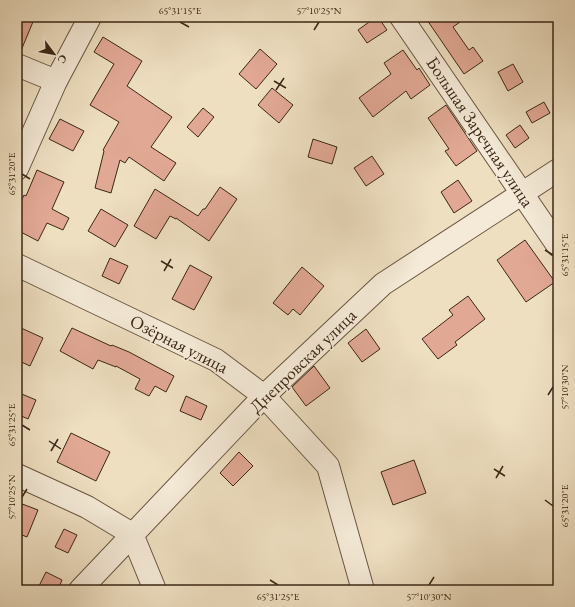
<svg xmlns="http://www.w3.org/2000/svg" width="575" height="607" viewBox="0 0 575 607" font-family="'EB Garamond',serif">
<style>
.building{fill:#e1a894;stroke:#3c2715}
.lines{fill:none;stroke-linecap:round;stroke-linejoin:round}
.minor-casing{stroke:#685540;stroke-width:24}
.minor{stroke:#f4ead7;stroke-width:22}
.ticks{fill:none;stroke:#3c2715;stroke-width:1.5}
.labels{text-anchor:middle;stroke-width:3;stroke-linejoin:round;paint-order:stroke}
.street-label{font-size:18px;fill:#3c2715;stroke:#f4ead7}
.neatline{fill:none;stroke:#3c2715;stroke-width:1.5}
.ticks-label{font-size:10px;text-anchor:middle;fill:#3c2715}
</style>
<rect width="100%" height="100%" fill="#eedfc1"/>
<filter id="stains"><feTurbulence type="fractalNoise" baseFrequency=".005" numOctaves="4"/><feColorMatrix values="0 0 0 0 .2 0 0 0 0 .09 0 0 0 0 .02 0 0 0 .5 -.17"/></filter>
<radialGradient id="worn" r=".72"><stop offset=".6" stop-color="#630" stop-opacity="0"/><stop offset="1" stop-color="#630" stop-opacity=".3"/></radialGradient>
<!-- building -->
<g class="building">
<polygon points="17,17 35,17 20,53 17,53"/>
<polygon points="376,17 378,17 387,30 367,43 358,30"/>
<polygon points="425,17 467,17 453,27 469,50 473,47 483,61 464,74"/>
<polygon points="103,37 142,61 127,86 172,117 151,147 176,163 164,181 129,157 125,163 120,160 111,193 95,188 104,151 103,150 119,122 90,105 114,64 94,52"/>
<polygon points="260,49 277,64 256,89 239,74"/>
<polygon points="403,50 417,70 419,68 430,85 411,99 406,91 373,117 359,98 391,74 384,63"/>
<polygon points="513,64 523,82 508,91 498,72"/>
<polygon points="272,88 293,105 279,123 258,105"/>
<polygon points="544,102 550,113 532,123 526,112"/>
<polygon points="446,105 477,151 456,166 445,151 449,149 428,118"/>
<polygon points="203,108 214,117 198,137 187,127"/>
<polygon points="60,119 84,131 73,151 49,139"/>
<polygon points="520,125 529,138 515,148 506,135"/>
<polygon points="313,139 337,147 332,164 308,157"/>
<polygon points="372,156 384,174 366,186 354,168"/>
<polygon points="37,170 64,182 52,209 69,218 63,230 47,223 38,241 17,230 17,210 24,195 26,196"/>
<polygon points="458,180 472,201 454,213 441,192"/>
<polygon points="220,187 237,199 209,241 176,218 176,219 170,216 156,239 134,226 155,189 198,216 203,209 205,209"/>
<polygon points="101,209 128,225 115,247 88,231"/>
<polygon points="525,240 555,282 526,302 497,260"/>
<polygon points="110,258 128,266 119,284 102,276"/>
<polygon points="190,265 212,277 194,310 172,299"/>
<polygon points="302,267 324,286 300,315 293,309 288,315 273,303"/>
<polygon points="468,296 485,319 455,342 457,345 438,359 422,339 453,315 449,310"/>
<polygon points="21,328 43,338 30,366 17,360 17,337"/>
<polygon points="72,328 111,346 112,345 129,352 174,376 166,392 155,386 149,396 135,389 140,379 116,366 116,367 98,360 93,369 60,351"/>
<polygon points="366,329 380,349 362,362 348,343"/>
<polygon points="314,366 330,388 306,406 292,387"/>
<polygon points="17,392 36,400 28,419 17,414"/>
<polygon points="186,396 207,406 201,420 180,411"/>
<polygon points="71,433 110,452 96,481 57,462"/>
<polygon points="239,452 253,466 233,486 220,473"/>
<polygon points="414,460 426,493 393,505 381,472"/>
<polygon points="17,502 38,510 27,537 17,533"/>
<polygon points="64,529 77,535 68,553 55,547"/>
<polygon points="46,572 62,580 58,590 37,590"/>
</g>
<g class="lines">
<!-- minor casing -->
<g class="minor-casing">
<g id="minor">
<polyline points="401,17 558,246"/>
<polyline points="17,65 56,81"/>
<polyline points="17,169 56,81 90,17"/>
<polyline points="17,265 216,360 264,396 328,466 363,590"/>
<polyline points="17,475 87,507 132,534 155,590"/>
<polyline points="80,590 264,396 383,284 558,170"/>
</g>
</g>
<!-- minor -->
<use href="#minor" class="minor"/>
</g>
<!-- ticks -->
<path class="ticks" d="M180,22l9,5M314,30l5,-8M274,81l12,7M276,90l8,-12M22,174l8,5M545,250l8,5M161,261l12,7M164,271l7,-12M548,395l5,-8M22,425l8,5M49,441l12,8M51,451l7,-12M494,469l11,7M496,478l7,-12M22,497l5,-8M545,500l8,6M270,580l8,5M429,585l5,-8"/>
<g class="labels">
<!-- street labels -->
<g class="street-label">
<text transform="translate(480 132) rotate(56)" y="6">Большая Заречная улица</text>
<text transform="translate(179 344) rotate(27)" y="6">Озёрная улица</text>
<text transform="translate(303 361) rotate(-44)" y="6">Днепровская улица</text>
</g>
</g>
<!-- margin -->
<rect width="575" height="607" fill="none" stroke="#eedfc1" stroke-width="44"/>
<!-- north arrow -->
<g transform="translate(54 54) rotate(122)" stroke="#f4ead7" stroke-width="3" paint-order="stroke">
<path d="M0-3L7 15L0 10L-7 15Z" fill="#3c2715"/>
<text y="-6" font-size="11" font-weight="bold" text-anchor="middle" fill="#3c2715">С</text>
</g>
<rect x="22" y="22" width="531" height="563" class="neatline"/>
<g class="ticks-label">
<text x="180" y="14">65°31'15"E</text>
<text x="319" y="14">57°10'25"N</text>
<text transform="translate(11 174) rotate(-90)" y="4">65°31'20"E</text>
<text transform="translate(564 255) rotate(-90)" y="4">65°31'15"E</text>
<text transform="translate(564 387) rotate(-90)" y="4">57°10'30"N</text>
<text transform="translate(11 425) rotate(-90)" y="4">65°31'25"E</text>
<text transform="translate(11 497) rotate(-90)" y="4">57°10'25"N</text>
<text transform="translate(564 506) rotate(-90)" y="4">65°31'20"E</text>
<text x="278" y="600">65°31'25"E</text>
<text x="429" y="600">57°10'30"N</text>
</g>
<rect width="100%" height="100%" filter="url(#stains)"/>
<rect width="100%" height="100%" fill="url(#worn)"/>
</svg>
